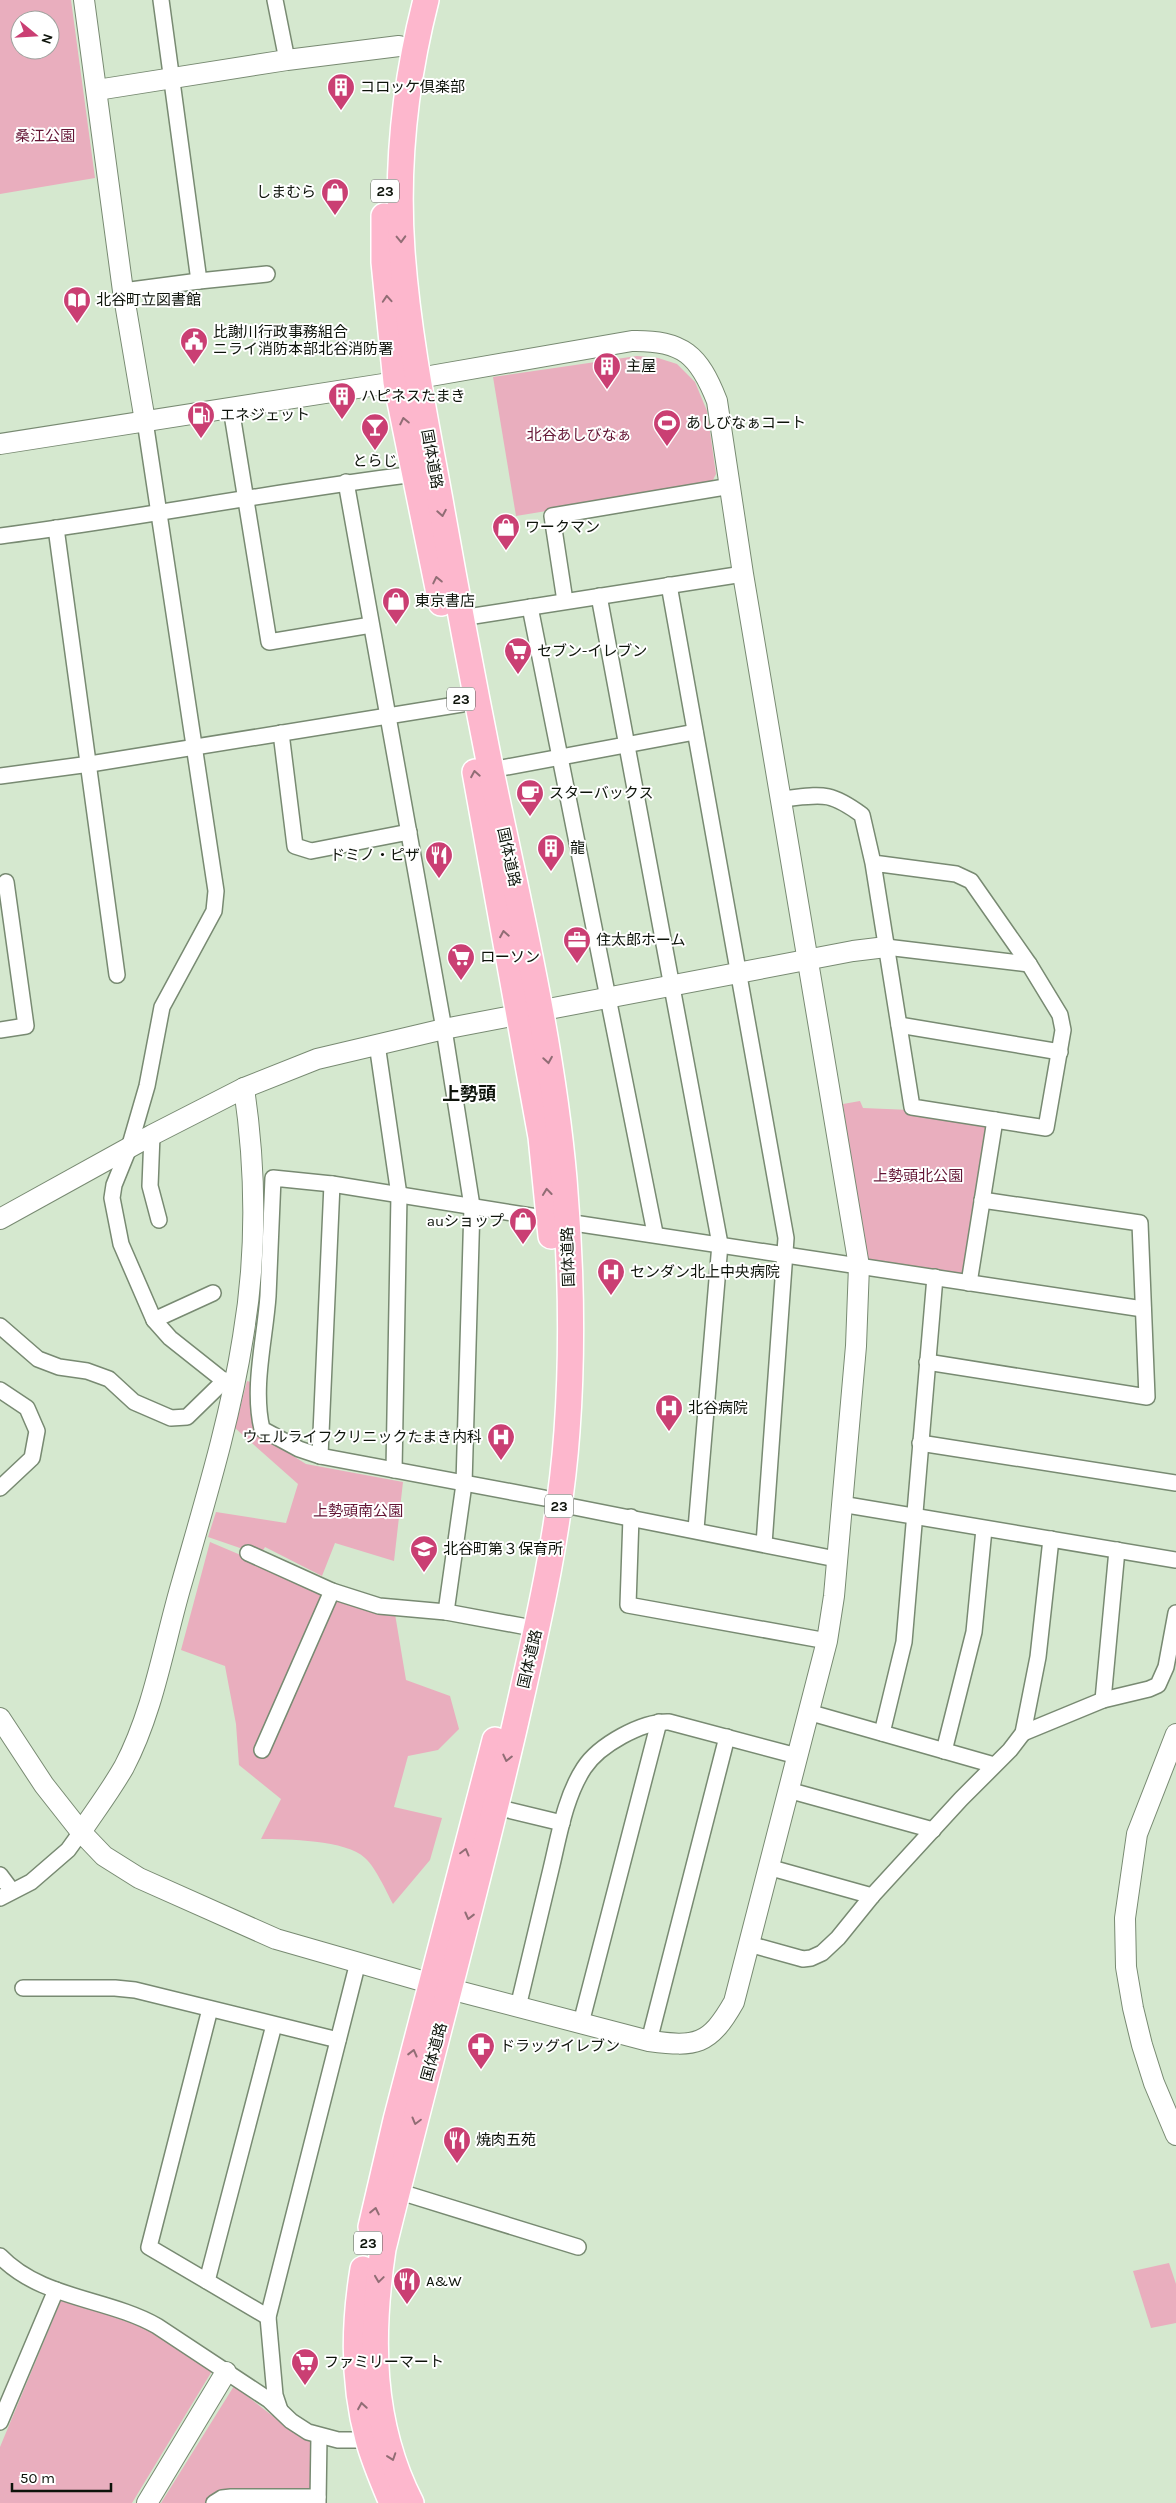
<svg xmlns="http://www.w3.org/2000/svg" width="1176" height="2503" viewBox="0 0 1176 2503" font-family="Karla,'Noto Sans JP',sans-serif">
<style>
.green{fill:#e9aebe;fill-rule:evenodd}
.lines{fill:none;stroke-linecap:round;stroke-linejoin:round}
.minor-casing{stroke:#788a72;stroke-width:18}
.tertiary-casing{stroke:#788a72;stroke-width:22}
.primary-casing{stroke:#fff;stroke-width:28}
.minor{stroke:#fff;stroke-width:15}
.tertiary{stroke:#fff;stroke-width:20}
.primary{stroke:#fdb7cd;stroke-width:25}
.oneway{stroke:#916d75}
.labels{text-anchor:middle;stroke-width:4;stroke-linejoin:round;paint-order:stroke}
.shield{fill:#fff;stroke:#565a54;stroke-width:1}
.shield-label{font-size:14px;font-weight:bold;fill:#0d130a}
.poi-label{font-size:15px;fill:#0d130a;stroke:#fff;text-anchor:start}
.park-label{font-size:15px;fill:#631434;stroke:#fff}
.street-label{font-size:15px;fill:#0d130a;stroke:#fff}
.quarter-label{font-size:18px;font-weight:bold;fill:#0d130a;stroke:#fff}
</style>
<rect width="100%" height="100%" fill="#d5e8cf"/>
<!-- green -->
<g class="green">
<path d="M0,0h71l24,178 -95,16zM20,20h30v30h-30z"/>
<polygon points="637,356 658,358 677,364 695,382 707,411 716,474 711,484 516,516 493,377"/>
<polygon points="860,1101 863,1108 910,1110 991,1123 966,1279 872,1264 864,1255 843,1104"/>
<polygon points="247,1381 254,1383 256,1433 306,1464 403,1482 394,1561 335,1543 322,1576 265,1547 260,1555 208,1537 216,1512 286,1523 298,1484 235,1428"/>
<path d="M210,1542l118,50 67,22 11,66 44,16 9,33 -21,21 -30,6 -14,51 48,11 -12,42 -37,44c-7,-13 -17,-36 -28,-46 -18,-18 -79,-19 -104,-19l20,-40 -42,-34 -3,-41 -11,-58 -44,-16z"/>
<polygon points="1169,2263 1176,2284 1176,2323 1151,2328 1133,2271"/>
<polygon points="62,2298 158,2333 212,2371 132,2503 0,2503 0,2447"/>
<polygon points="234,2386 301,2438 315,2440 313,2489 234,2488 217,2493 208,2503 161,2503"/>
</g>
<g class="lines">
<!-- minor casing -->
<g class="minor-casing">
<g id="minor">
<polyline points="275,0 287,60"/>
<polyline points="199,281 267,274"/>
<polyline points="123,291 199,281 161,0"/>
<polyline points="231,408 269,642 371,625"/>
<polyline points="145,421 216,891 214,911 162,1007 147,1086 129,1148 114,1185 112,1198 121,1244 154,1320 170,1338 233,1388"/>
<polyline points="346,482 444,1029 472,1206 464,1484 446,1612"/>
<polyline points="56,528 117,975"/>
<path d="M0,536c139,-18 276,-45 415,-62"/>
<polyline points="669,585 786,1238 764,1544"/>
<polyline points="599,596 720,1244 696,1529"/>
<polyline points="565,601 552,516 731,486"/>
<polyline points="530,607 655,1233"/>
<polyline points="461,618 743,574"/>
<polyline points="281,733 295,846 311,851 409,832"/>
<polyline points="491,770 695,732"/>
<polyline points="0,776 90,764 462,704"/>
<path d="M782,799c39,-4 46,-9 80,16l11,48 39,244 134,21 17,-98 -3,-15 -31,-51 -58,-83 -15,-7 -83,-11"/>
<polyline points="886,947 1029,964"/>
<polyline points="899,1025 1060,1052"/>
<polyline points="0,1030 26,1026 6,882"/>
<polyline points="377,1044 399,1195 394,1470"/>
<polyline points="152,1135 150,1186 159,1220"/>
<polyline points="567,1222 1143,1309"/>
<polyline points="969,1283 995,1120"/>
<polyline points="154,1320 213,1293"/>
<polyline points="0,1326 38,1359 59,1367 87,1371 109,1379 134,1402 171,1418 187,1417 225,1380"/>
<polyline points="927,1362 1147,1397 1140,1223 982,1200"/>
<polyline points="0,1390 27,1408 37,1431 32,1458 0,1488"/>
<polyline points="920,1443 1176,1483"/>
<polyline points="320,1456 332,1184"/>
<path d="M544,1498l-224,-42 -21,-7 -37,-20c-10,-42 3,-90 6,-133 2,-39 3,-79 5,-118l59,6 218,35"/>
<polyline points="559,1504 836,1559"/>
<polyline points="841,1504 1176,1560"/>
<polyline points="631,1517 628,1605 827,1641"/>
<polyline points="248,1553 332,1591 379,1606 446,1612 522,1626"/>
<polyline points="1103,1700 1117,1550"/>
<polyline points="808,1712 994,1765"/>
<polyline points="882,1733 904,1642 935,1277"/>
<polyline points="1023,1733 1103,1700 1149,1689 1158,1685 1166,1667 1176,1613"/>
<polyline points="262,1750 332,1591"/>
<polyline points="944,1751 974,1632 984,1529"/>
<polyline points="788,1790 933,1830"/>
<polyline points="496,1807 562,1823"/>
<polyline points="768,1867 872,1896"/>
<polyline points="0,1875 12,1891"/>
<polyline points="0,1898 31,1882 68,1850 81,1832"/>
<polyline points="749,1944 803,1959 811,1958 822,1953 838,1938 872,1896 961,1799 1010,1750 1023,1733 1038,1657 1051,1539"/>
<polyline points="23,1988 115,1988 135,1990 338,2040"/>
<path d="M518,2007c11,-46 22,-92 33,-138 8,-33 14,-72 33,-101 15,-23 58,-47 85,-46l128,34"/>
<polyline points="210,2009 149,2247 268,2317"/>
<polyline points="581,2023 659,1722"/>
<polyline points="649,2041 727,1737"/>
<polyline points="397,2191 578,2247"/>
<path d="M0,2256c41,43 108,42 157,70l112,74 22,21 17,11 30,8h19l10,-2"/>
<polyline points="207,2281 274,2025"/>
<polyline points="280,2410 275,2395 268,2317 358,1962"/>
<polyline points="0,2422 56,2290"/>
<polyline points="214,2503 222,2498 231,2497 318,2497"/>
<polyline points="318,2503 319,2436"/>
</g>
</g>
<!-- tertiary casing -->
<g class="tertiary-casing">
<g id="tertiary">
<polyline points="84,0 123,291 145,421"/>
<polyline points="97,90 287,60 399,46"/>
<path d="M0,444l396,-62 236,-41c51,-1 67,14 85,60l26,173 116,692 -3,80 -22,250 -7,45 -93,361c-25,44 -38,45 -85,39l-199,-52 -174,-50 -137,-61 -35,-22 -23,-24 -37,-47 -44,-67"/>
<polyline points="0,1219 152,1135 244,1088 317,1059 444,1029 853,951 886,947"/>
<polyline points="1176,1734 1137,1834 1125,1918 1126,1967 1133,2008 1142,2045 1154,2083 1176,2135"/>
<path d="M81,1832c14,-21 30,-42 43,-65 30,-57 40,-124 58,-185 23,-81 48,-162 61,-245 14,-82 13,-167 1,-249"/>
<polyline points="147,2503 226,2372"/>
</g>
</g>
<!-- primary casing -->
<g class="primary-casing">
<g id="primary">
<polyline points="384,216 384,262 396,382 441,603"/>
<polyline points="475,772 541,1137 551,1236"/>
<polyline points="371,2227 396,2120 495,1740"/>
<path d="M363,2269c-9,55 -10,115 5,170 6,22 15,43 24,64"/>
<path d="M411,2503c-41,-80 -41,-167 -28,-254 43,-175 91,-348 132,-524 22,-97 45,-194 52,-294 6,-83 4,-169 -3,-252 -12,-137 -45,-273 -73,-408 -18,-90 -35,-180 -51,-271 -15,-82 -32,-165 -38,-249 -6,-85 3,-169 24,-251"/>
</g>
</g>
<!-- minor -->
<use href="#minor" class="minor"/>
<!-- tertiary -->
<use href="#tertiary" class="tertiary"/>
<!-- primary -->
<use href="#primary" class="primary"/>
</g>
<!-- one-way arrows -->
<defs><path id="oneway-chevron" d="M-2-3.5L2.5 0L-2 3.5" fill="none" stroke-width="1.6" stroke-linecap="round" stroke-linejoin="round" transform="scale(1.25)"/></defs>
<g class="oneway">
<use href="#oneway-chevron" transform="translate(401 239) rotate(88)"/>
<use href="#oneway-chevron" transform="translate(387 299) rotate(-94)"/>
<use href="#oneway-chevron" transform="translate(404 421) rotate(-102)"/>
<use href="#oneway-chevron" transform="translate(442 513) rotate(80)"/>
<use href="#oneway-chevron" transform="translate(437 580) rotate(-102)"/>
<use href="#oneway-chevron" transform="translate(475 774) rotate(-100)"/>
<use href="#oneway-chevron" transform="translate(504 934) rotate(-100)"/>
<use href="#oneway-chevron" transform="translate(548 1060) rotate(81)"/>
<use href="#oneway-chevron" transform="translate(547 1192) rotate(-96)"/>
<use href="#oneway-chevron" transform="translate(507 1758) rotate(103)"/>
<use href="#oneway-chevron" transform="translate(465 1852) rotate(-75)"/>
<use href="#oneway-chevron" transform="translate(469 1916) rotate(104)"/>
<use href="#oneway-chevron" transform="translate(413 2053) rotate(-76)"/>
<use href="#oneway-chevron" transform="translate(416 2121) rotate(105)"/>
<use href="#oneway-chevron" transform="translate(375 2211) rotate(-78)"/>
<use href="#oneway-chevron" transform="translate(379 2279) rotate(98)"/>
<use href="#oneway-chevron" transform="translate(362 2406) rotate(-99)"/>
<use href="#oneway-chevron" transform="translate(392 2457) rotate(71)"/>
</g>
<!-- icons -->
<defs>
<g id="building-pin" transform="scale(1.4375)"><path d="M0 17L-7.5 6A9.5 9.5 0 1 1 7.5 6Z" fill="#ca3f73" stroke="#fff"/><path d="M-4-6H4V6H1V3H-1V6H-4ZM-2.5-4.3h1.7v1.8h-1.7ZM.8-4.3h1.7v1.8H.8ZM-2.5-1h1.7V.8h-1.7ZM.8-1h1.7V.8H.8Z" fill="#fff"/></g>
<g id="shop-pin" transform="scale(1.4375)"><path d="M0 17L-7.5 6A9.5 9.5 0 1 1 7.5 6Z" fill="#ca3f73" stroke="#fff"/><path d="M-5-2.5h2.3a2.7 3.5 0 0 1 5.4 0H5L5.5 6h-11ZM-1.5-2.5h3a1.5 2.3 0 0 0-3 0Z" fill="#fff"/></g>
<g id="library-pin" transform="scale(1.4375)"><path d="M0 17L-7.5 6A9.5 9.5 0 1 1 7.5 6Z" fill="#ca3f73" stroke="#fff"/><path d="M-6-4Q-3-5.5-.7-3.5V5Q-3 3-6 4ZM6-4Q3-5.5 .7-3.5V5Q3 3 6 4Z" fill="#fff"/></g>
<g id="civic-pin" transform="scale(1.4375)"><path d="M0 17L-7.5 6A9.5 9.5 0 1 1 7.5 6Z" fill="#ca3f73" stroke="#fff"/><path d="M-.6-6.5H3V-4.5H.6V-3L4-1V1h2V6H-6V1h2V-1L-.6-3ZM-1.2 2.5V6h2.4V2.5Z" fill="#fff"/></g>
<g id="fuel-pin" transform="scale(1.4375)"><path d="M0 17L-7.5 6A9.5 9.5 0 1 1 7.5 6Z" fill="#ca3f73" stroke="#fff"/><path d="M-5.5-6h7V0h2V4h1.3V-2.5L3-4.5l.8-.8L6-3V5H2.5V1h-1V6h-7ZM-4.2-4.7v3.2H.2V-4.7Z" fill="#fff"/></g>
<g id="stadium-pin" transform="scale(1.4375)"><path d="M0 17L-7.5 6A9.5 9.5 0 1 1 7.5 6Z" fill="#ca3f73" stroke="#fff"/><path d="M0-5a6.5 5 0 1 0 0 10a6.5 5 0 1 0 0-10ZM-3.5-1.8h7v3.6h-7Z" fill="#fff"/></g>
<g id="bar-pin" transform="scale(1.4375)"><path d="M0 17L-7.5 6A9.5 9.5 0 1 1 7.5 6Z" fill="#ca3f73" stroke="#fff"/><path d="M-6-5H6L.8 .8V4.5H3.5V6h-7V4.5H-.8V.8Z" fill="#fff"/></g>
<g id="supermarket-pin" transform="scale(1.4375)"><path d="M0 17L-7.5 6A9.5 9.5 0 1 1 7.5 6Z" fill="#ca3f73" stroke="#fff"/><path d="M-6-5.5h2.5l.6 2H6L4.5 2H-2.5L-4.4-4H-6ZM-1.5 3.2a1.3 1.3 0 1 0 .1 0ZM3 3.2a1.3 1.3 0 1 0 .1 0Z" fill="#fff"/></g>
<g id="cafe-pin" transform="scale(1.4375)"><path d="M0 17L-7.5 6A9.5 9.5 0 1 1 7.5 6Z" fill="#ca3f73" stroke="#fff"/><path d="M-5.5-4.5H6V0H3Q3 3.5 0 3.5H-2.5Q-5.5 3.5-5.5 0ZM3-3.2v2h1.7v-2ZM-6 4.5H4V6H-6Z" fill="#fff"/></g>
<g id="restaurant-pin" transform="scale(1.4375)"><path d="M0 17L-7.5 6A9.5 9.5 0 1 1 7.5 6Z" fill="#ca3f73" stroke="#fff"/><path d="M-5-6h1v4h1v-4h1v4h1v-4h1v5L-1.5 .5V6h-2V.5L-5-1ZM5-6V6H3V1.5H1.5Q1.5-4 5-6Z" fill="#fff"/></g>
<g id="office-pin" transform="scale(1.4375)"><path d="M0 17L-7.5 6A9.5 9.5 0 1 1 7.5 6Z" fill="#ca3f73" stroke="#fff"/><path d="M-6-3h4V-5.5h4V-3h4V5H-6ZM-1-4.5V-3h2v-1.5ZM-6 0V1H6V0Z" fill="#fff"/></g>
<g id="hospital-pin" transform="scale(1.4375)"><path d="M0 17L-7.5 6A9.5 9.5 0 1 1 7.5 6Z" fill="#ca3f73" stroke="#fff"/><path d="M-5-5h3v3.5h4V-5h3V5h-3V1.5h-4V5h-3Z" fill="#fff"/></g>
<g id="school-pin" transform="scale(1.4375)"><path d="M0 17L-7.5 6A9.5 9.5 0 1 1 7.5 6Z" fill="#ca3f73" stroke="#fff"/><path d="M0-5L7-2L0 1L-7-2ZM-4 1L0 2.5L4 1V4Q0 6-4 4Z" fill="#fff"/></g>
<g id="pharmacy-pin" transform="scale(1.4375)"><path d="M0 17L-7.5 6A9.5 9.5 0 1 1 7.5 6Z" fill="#ca3f73" stroke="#fff"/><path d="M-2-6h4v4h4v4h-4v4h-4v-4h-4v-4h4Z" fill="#fff"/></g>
</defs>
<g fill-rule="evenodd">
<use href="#building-pin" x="341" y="87"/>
<use href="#shop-pin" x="335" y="192"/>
<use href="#library-pin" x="77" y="300"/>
<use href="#civic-pin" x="194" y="341"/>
<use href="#building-pin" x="607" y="366"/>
<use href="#building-pin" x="342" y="396"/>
<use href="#fuel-pin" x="201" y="415"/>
<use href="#stadium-pin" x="667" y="423"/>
<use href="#bar-pin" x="375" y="427"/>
<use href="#shop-pin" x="506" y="527"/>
<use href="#shop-pin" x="396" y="601"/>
<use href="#supermarket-pin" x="518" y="651"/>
<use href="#cafe-pin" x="530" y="793"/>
<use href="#building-pin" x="551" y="848"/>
<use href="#restaurant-pin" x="439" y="855"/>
<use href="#office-pin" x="577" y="940"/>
<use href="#supermarket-pin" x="461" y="957"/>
<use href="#shop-pin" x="523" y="1221"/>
<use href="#hospital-pin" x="611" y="1272"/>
<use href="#hospital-pin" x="669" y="1408"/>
<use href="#hospital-pin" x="501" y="1437"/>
<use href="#school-pin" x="424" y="1549"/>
<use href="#pharmacy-pin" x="481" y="2046"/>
<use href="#restaurant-pin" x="457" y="2140"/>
<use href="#restaurant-pin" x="407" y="2281"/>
<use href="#supermarket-pin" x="305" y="2362"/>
</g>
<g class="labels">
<!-- shield labels -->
<g class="shield">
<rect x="371" y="179.5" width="28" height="23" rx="4"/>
<rect x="447" y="687.5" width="28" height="23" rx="4"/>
<rect x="545" y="1494.5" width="28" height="23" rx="4"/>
<rect x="354" y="2231.5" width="28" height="23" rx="4"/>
</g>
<g class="shield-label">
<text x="385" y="196">23</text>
<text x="461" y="704">23</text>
<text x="559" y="1511">23</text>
<text x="368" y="2248">23</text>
</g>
<!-- poi labels -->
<g class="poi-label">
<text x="360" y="92">コロッケ倶楽部</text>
<text x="316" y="197" text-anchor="end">しまむら</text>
<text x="96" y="305">北谷町立図書館</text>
<text x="213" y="337">比謝川行政事務組合<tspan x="213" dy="17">ニライ消防本部北谷消防署</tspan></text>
<text x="626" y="371">主屋</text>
<text x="361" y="401">ハピネスたまき</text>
<text x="220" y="420">エネジェット</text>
<text x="686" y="428">あしびなぁコート</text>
<text x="375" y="466" text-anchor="middle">とらじ</text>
<text x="525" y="532">ワークマン</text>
<text x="415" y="606">東京書店</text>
<text x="537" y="656">セブン-イレブン</text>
<text x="549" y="798">スターバックス</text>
<text x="570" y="853">龍</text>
<text x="420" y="860" text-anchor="end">ドミノ・ピザ</text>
<text x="596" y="945">住太郎ホーム</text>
<text x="480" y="962">ローソン</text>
<text x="504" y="1226" text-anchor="end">auショップ</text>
<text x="630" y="1277">センダン北上中央病院</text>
<text x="688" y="1413">北谷病院</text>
<text x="482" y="1442" text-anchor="end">ウェルライフクリニックたまき内科</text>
<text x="443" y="1554">北谷町第３保育所</text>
<text x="500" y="2051">ドラッグイレブン</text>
<text x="476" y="2145">焼肉五苑</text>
<text x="426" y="2286">A&amp;W</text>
<text x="324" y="2367">ファミリーマート</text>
</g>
<!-- park labels -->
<g class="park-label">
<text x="45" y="141">桑江公園</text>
<text x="579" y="440">北谷あしびなぁ</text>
<text x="918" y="1181">上勢頭北公園</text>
<text x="358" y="1516">上勢頭南公園</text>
</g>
<!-- street labels -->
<g class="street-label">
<text transform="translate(432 459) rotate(80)" y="5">国体道路</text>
<text transform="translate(509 857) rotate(78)" y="5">国体道路</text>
<text transform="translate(568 1257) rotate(-92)" y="5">国体道路</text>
<text transform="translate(530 1659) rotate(-77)" y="5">国体道路</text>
<text transform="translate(434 2052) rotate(-75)" y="5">国体道路</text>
</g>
<!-- quarter labels -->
<g class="quarter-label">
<text x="469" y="1100">上勢頭</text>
</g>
</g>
<!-- north arrow -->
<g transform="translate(35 35) rotate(108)"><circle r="24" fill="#ffffff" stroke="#9ea19d"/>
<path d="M0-4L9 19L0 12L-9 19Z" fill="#ca3f73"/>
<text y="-8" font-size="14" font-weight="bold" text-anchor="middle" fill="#0d130a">N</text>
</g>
<!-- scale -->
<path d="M12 2483v8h99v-8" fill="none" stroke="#0d130a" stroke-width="2.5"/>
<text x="20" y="2483" font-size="15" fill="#0d130a" stroke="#ffffff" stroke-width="4" paint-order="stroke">50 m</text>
</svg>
